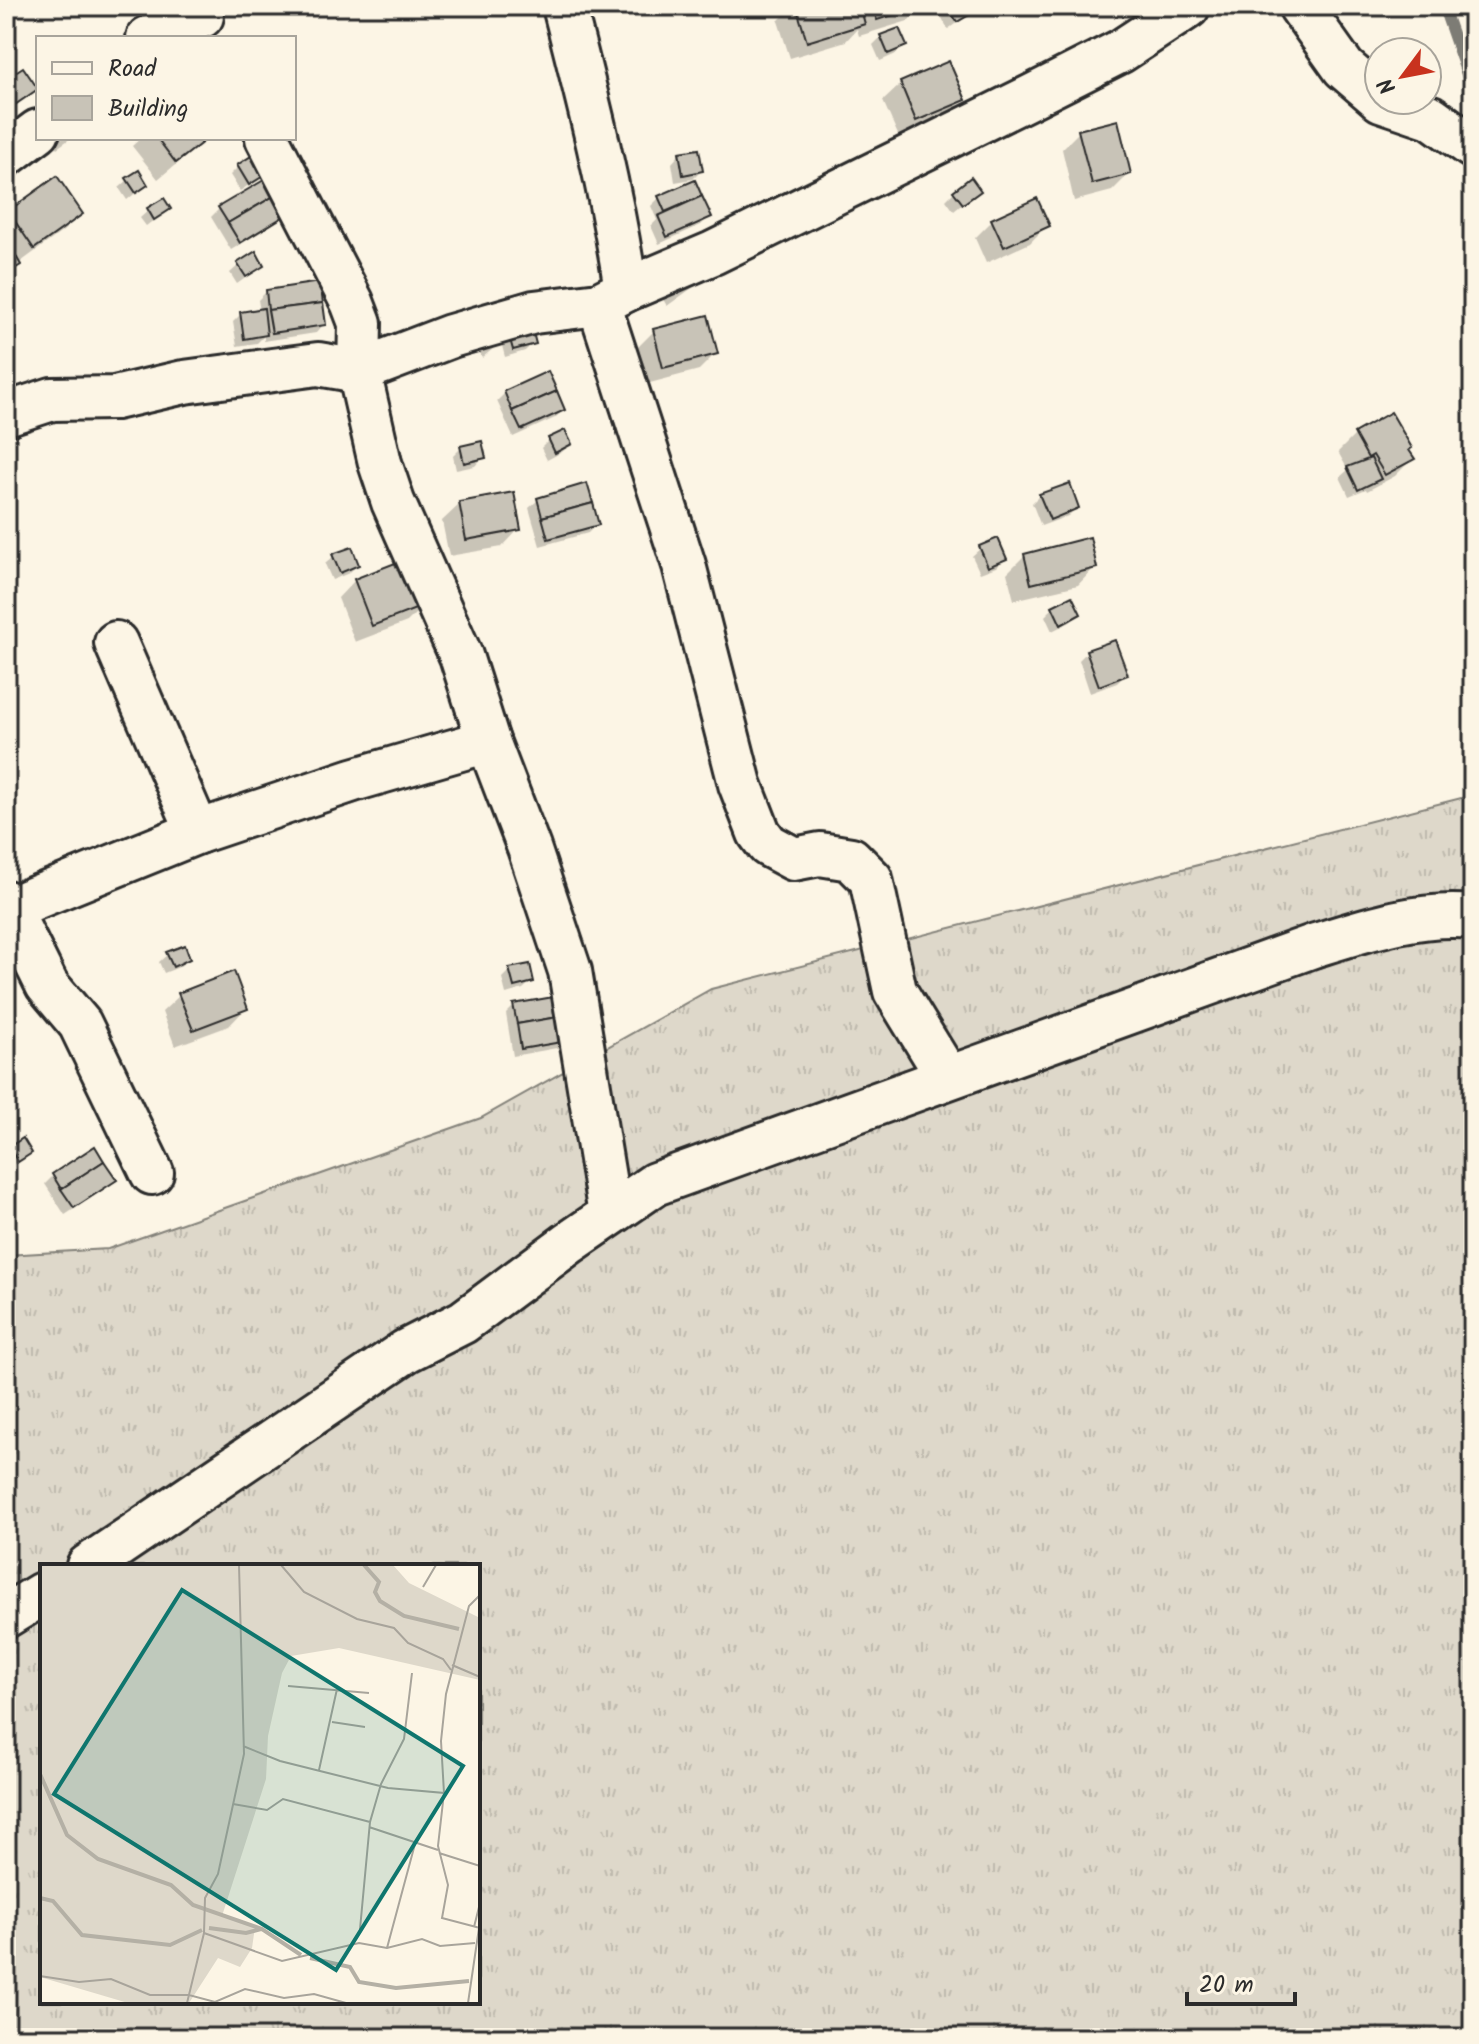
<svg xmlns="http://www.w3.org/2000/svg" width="1479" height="2044" viewBox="0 0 1479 2044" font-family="Kalam,sans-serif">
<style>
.grass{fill:url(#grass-tufts);stroke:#84827a;stroke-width:2;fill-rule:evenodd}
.shadow{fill:#0003}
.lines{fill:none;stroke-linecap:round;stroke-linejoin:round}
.stream{stroke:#7d7b74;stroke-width:11}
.building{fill:#c8c3b7;stroke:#2b2b2b;stroke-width:2}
.minor-casing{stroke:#2b2b2b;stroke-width:48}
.minor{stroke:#fcf5e5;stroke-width:42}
.inset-river{fill:none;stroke:#b4b0a5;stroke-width:4}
.inset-road{fill:none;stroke:#a8a49b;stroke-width:2}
.view{fill:#0f766e;fill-opacity:0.15;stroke:#0f766e;stroke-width:4}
.inset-edge{fill:none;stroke:#2b2b2b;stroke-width:4}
</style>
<defs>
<pattern id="grass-tufts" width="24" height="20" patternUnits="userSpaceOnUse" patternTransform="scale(2)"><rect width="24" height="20" fill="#ded8ca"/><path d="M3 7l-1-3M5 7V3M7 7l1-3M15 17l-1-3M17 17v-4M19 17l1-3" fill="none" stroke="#bfbaae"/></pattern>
</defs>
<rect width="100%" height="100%" fill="#fcf5e5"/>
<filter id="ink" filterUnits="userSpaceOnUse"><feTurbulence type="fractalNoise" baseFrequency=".0125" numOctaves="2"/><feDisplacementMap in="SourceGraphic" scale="16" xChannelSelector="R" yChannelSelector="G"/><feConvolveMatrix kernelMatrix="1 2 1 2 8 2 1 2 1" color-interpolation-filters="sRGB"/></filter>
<g filter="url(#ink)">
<!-- grass -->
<path class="grass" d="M1473,795v1243h-1467v-783l102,-6 373,-131 230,-129zM42,1566h436v436h-436z"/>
<!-- shadow -->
<g class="shadow">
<polygon points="793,6 923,6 908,21 859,36 857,29 846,41 790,58 778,21"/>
<polygon points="957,6 968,6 972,12 948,29 942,18"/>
<polygon points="881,37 904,46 896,54 880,61 873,45"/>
<polygon points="6,81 35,89 6,114"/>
<polygon points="901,84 963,100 946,117 899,137 883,101"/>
<polygon points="1079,132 1129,174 1112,191 1074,201 1062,149"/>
<polygon points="51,138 71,138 57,148"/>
<polygon points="141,138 208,138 158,179 132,146"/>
<polygon points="680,154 701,171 693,179 675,182 672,163"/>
<polygon points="239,166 266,173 240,191 230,175"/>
<polygon points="128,180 145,185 127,200 119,188"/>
<polygon points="694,182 709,217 701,225 659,244 651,226 657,220 651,206 659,198"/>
<polygon points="978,191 954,211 946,200 954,192"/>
<polygon points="168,209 146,226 140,218 149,210"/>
<polygon points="219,209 283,215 275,223 231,250 211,217"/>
<polygon points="9,213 81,214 63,231 18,264 6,277 6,216"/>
<polygon points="992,221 1047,225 1030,243 986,263 975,238"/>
<polygon points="239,265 262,266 237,284 230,273"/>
<polygon points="683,273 692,288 667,306 658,291"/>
<polygon points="266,292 324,324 316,333 264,341 264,336 257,343 237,346 233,322 241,314 260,311 258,300"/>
<polygon points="654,331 716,353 699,370 646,384 637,348"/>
<polygon points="509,333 533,343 525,351 505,357 501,342 482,358 478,350"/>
<polygon points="505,393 563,410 555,418 513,437 497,401"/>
<polygon points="1391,415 1412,459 1395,476 1367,491 1366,489 1349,496 1340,477 1348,470 1338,452 1355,435"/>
<polygon points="564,432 570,444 562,452 547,460 541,448 549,440"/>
<polygon points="461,448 483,457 475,466 456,470 453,456"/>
<polygon points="1040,495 1076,508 1068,516 1041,526 1032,503"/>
<polygon points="538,500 597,524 588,533 540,546 529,508"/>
<polygon points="460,504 519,529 502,547 449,556 442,521"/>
<polygon points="981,548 1004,559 996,567 980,573 972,556"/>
<polygon points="1025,555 1095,567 1078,585 1014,600 1007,573"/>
<polygon points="334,556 357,565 349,573 332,580 325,564"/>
<polygon points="355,580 424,605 407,622 355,642 338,598"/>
<polygon points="1071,599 1079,614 1070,622 1052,631 1045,616 1053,608"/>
<polygon points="1087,652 1125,675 1117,683 1090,693 1079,660"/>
<polygon points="168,954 188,959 179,967 164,973 159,962"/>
<polygon points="510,970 532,981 523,989 506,994 502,978"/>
<polygon points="180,995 246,1008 229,1026 175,1046 162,1012"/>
<polygon points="563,997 562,1047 513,1056 506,1014 514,1006"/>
<polygon points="10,1149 29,1152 9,1168 6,1153"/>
<polygon points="53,1176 114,1180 106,1188 65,1215 45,1184"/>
</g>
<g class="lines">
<!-- stream -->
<polyline class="stream" points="1443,6 1473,93"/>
</g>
<!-- building -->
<g class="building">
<polygon points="796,6 860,6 865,24 807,42"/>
<polygon points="872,6 922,6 877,20"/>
<polygon points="953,6 971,6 974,12 957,22 949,8"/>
<polygon points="899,28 907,46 888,54 880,35"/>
<polygon points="949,61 966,100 916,121 900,82"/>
<polygon points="23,67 38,89 6,111 6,78"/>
<polygon points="1118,120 1131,174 1092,184 1078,130"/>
<polygon points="157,138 208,138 176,163"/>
<polygon points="699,149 703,171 683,175 679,152"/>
<polygon points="256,153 268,173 249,185 237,165"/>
<polygon points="139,170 148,185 136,193 126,178"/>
<polygon points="57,176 83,214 34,249 8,211"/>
<polygon points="971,177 981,191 963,204 953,191"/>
<polygon points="264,180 274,196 228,223 218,207"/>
<polygon points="695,180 702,196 665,212 658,196"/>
<polygon points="274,196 286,215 240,243 228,223"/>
<polygon points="702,196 712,217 667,237 658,216"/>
<polygon points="164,198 171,209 154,220 147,208"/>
<polygon points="1037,198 1050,226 1004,247 991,219"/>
<polygon points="6,239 21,265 6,274"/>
<polygon points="256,251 264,266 246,277 237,263"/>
<polygon points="320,282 323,303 268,310 266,290"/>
<polygon points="323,303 326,325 272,333 268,310"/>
<polygon points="264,308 267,335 244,339 240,312"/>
<polygon points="708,315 718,354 663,368 653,329"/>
<polygon points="531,325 536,344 513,350 508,332"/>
<polygon points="548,371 557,391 512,411 504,391"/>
<polygon points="557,391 565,410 521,430 512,411"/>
<polygon points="1391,412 1412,448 1409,450 1415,459 1385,475 1373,455 1368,458 1354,433"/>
<polygon points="565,430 572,444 555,453 548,438"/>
<polygon points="482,441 486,458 464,463 460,446"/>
<polygon points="1371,458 1381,479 1358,490 1347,467"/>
<polygon points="587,483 593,503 542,517 537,498"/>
<polygon points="1070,483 1079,508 1050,520 1039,494"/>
<polygon points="514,492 521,530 466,540 459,502"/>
<polygon points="593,503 599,525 548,539 542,517"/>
<polygon points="1090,537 1097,568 1031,584 1024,554"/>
<polygon points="998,538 1007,559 988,567 979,546"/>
<polygon points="352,547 359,565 340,573 332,554"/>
<polygon points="408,558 426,605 372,626 354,579"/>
<polygon points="1072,596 1081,614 1061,625 1052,606"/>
<polygon points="1115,640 1128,675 1099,686 1086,650"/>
<polygon points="185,945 190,959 173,967 166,952"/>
<polygon points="530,964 534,982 514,987 509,968"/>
<polygon points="234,971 248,1009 193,1030 178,993"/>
<polygon points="565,995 569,1015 517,1024 513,1004"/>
<polygon points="569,1015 573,1040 521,1049 517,1024"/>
<polygon points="23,1138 32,1153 18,1162 9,1147"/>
<polygon points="95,1146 104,1161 61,1189 52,1174"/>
<polygon points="104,1161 117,1180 74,1208 61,1189"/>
</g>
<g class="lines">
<!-- minor casing -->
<g class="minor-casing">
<g id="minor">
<path d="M564,6c24,94 48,188 62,284"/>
<polyline points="1300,6 1344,68 1379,98"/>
<polyline points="148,38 202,16"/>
<polyline points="1381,100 1431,117 1473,147"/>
<polyline points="267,138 352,302 360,323 359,371 380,463 393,502 461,656 488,741 529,848 570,971 610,1214"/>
<polyline points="6,155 38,131"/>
<polyline points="599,304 684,565 740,784 759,833 768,845 794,859 820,854 851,859 871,879 895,991 947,1076"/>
<polyline points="6,414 52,399 115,398 184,382 318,364 359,371 451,336 534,312 599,304 626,290 713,253 1032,96 1121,51 1188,7"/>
<polyline points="116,643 198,832"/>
<polyline points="6,902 47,985 80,1024 152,1173"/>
<polyline points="10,908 198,832 353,780 488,741"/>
<path d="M88,1566l318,-215 57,-29 106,-79 86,-59 658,-238c51,-16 106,-35 160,-29"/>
<polyline points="6,1616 42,1594"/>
</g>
</g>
<!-- minor -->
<use href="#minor" class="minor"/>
</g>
</g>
<!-- overview -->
<g transform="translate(40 1564)">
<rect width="440" height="440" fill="#fcf5e5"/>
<path d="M0,1h353l16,18 71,35v62l-141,-32 -48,8 -9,17 -14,63 -2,43 -44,137 33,11 -3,21 -12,19 -22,-9 -29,45h-61l-88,-26z" fill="#ded8ca"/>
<path class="inset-river" d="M324,1l15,17 -4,10 5,9 24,15 55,13M0,210l27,61 31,24 73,26 22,20 69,24 39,26M0,334l13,3 29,34 88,10 32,-15M169,364l37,5 15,-4M270,394l40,9 9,15 37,6 73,-7"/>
<path class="inset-road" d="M241,1l23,27 53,27 37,9 14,15 35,16 8,11M383,23l13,-22M412,101l28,12M248,122l81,7M292,158l33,5M203,182l37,15 108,27 56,5 -6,53 10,39 -6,33 38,10M279,206l18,-81M404,229l-3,-52 5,-47 23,-88 11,-11M193,240l34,6 16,-11 87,23M329,263l69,23M399,289l41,13M434,363l6,-24M320,365l10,-107 11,-38 23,-45 8,-66M164,369l78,28 77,-18 28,5 35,-9 18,7 35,-3M347,384l28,-104M0,412l39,6 32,-3 39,16h39l26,7 30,-13 39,9 30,-4 32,9M147,439l17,-70 1,-35 13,-24 26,-120 -5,-189M428,439l11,-75"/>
<path class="view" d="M142,26l281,176 -127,204 -282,-176z"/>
<rect width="440" height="440" class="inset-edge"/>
</g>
<!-- margin -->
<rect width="1479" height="2044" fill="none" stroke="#fcf5e5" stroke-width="32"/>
<rect x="16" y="16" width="1447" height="2012" fill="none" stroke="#2b2b2b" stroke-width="3" filter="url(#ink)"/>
<!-- legend -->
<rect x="36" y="36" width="260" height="104" fill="#fcf5e5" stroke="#a8a49b" stroke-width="2"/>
<rect x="52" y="62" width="40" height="12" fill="#fcf5e5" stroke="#a8a49b" stroke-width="2"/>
<text x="108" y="76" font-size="24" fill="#2b2b2b">Road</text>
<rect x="52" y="96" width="40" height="24" fill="#c8c3b7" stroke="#a8a49b" stroke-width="2"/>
<text x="108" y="116" font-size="24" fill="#2b2b2b">Building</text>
<!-- north arrow -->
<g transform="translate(1403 76) rotate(238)"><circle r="38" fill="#fcf5e5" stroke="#a8a49b" stroke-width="2"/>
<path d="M0-6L14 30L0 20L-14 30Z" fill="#c8321e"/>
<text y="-12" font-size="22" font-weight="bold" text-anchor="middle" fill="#2b2b2b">N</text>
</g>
<!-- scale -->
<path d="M1187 1992v12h108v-12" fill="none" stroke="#2b2b2b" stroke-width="4"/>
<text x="1199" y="1992" font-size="24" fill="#2b2b2b" stroke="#fcf5e5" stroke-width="6" paint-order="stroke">20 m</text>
</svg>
